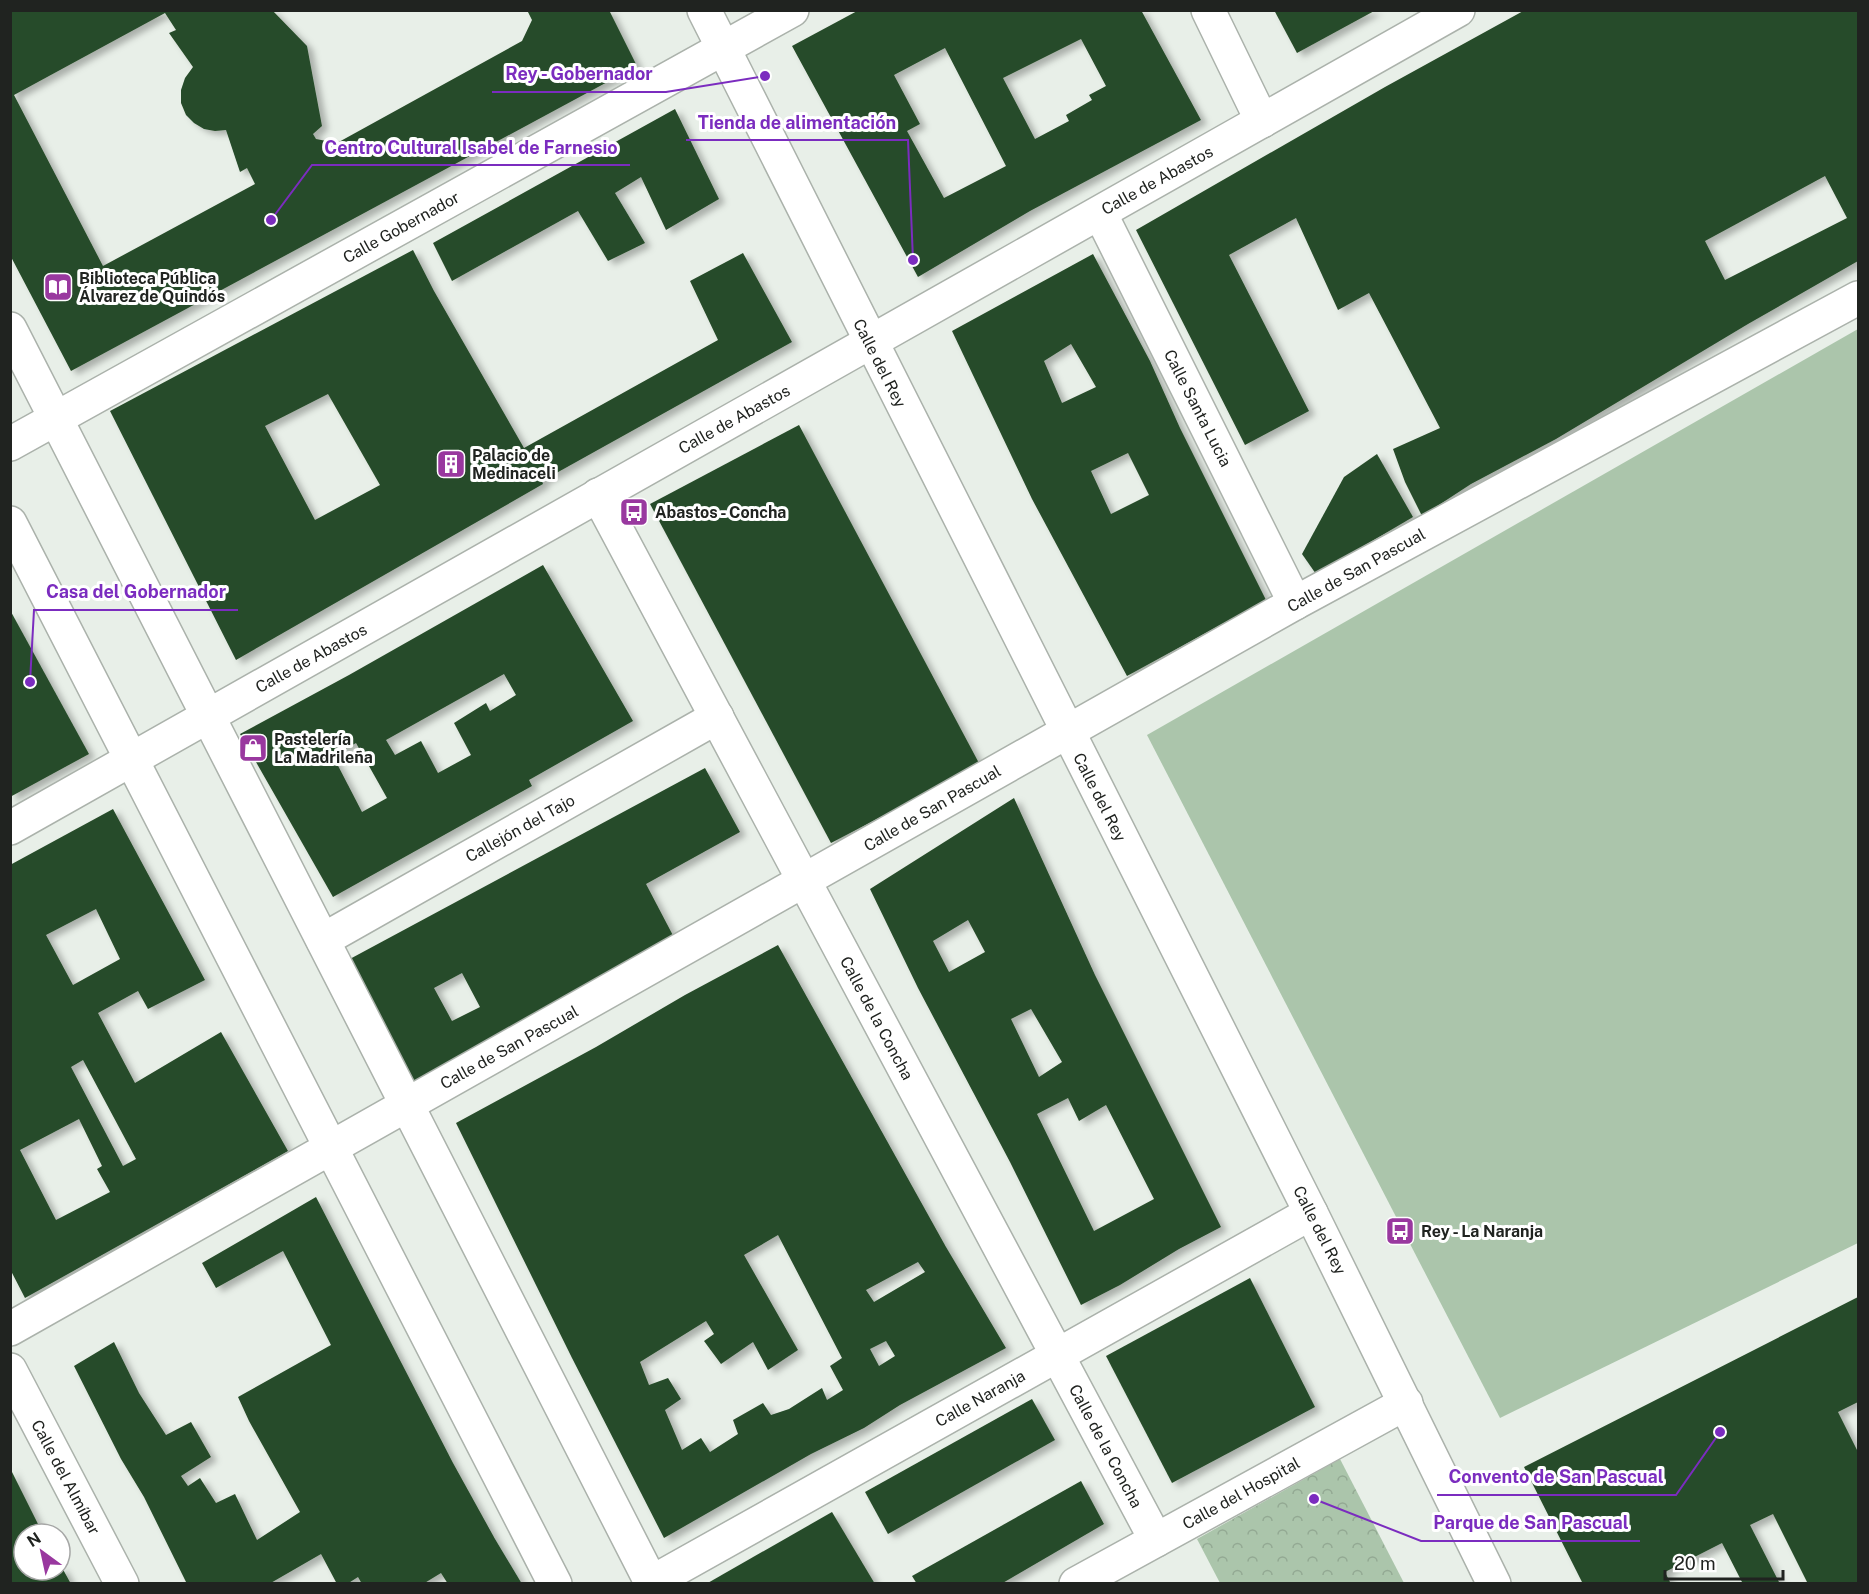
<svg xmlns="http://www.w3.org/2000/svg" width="1869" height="1594" viewBox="0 0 1869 1594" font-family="'Public Sans',sans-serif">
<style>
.forest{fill:url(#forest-crowns)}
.garden{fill:#abc5ab}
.building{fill:#274b29;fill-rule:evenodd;filter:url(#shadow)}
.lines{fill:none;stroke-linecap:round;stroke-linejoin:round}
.street-casing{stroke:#abb2ab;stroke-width:36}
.street{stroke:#fff;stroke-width:33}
.labels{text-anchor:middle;stroke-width:6;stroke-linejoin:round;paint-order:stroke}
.street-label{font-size:16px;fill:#202320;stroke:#fff}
.poi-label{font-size:16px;font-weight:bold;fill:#202320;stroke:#fff;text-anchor:start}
.leader{fill:none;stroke:#7b2cbf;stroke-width:2}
.callout-dot{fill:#7b2cbf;stroke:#fff;stroke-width:2}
.callout-label{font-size:18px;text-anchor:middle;font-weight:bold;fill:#7b2cbf;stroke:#fff;stroke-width:6;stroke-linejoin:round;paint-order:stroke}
</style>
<defs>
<pattern id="forest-crowns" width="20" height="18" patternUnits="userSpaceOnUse" patternTransform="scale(1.5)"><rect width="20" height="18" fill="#abc5ab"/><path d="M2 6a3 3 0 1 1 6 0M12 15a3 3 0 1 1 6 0" fill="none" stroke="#93a993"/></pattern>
<filter id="shadow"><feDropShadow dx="6" dy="4" stdDeviation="3" flood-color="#0004"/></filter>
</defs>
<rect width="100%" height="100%" fill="#e8efe8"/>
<!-- forest -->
<polygon class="forest" points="1340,1459 1404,1583 1220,1583 1197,1539"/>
<!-- garden -->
<polygon class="garden" points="1858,329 1858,1243 1500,1418 1147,735"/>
<!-- building -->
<g class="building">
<path d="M10,10h262l35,36 15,80 -9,8 3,5 21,4 185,-102 10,-21 -5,-10h82l28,56 -566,305 -61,-116zM165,13l11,17 -7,3 24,34 -8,11 -4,12v13l5,12 8,8 10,6 11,2 11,-1 14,42 7,-4 8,16 -152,82 -89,-171z"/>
<path d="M859,10h282l60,110 -171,91 -112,66 -126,-231zM1081,39l25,47 -17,9 3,5 -26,15 3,6 -34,18 -32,-61zM945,48l61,118 -62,32 -37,-67 13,-7 -26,-49z"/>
<polygon points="1274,10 1376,10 1297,53"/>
<path d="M1525,10h333v251l-110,63 -192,115 -85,45 -49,32 -17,-34 -12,-33 47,-21 -71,-135 -31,17 -42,-92 -67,37 80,156 -64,34 -109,-215 249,-143zM1825,176l22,42 -122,62 -20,-39z"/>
<polygon points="675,109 719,199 666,230 641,177 615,193 645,243 608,261 578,211 452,281 433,243"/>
<path d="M413,250l21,41 90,157 194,-108 -28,-59 53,-28 49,89 -250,139 1,3 -307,176 -126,-249zM328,394l52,91 -65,35 -50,-94z"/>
<path d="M1093,254l57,107 30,67 86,172 -139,76 -95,-177 -80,-168zM1071,344l25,43 -34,16 -18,-42zM1128,453l21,42 -38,19 -20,-43z"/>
<polygon points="799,425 980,765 831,843 650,504"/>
<polygon points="1377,454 1413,517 1316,574 1302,554 1344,477"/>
<path d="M543,565l90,156 -104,59 3,6 -199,111 -93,-163 109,-59zM504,674l12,21 -26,16 -4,-8 -32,20 17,32 -33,18 -17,-32 -26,14 -9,-15zM356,743l31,55 -25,14 -29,-56z"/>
<polygon points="10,610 89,754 10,797"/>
<path d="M705,768l35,64 -94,52 32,61 -262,145 -68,-130zM462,973l18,34 -28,14 -18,-33z"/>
<path d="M1014,798l81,177 126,252 -42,22 -59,36 -39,20 -71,-143 -92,-174 -48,-99zM968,920l17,32 -36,20 -16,-31zM1031,1009l31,53 -23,15 -28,-58zM1068,1098l11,23 27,-16 48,94 -60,32 -57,-117z"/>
<path d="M113,809l92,171 -57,29 -10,-18 -40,22 37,70 86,-51 67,119 -263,147 -15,-29v-404zM96,909l24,50 -47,26 -27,-50zM83,1060l53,99 -13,7 -52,-99zM79,1119l23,47 -5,3 13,23 -54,28 -36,-70z"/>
<path d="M778,945l168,302 60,101 -106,57 -36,23 -53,26 -147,84 -92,-180 -116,-235 140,-76 89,-52zM778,1235l64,123 -12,8 13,24 -16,10 -5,-12 -33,21 -18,6 -8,-12 -30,17 5,14 -28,18 -9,-14 -19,12 -17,-40 16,-11 -13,-21 -19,7 -9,-23 66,-41 8,13 -10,7 17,23 32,-22 15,28 30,-20 -54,-95zM918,1262l7,10 -51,30 -8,-12zM886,1341l9,15 -16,10 -9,-17z"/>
<polygon points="316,1197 453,1463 495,1539 522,1584 448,1584 441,1573 423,1584 362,1584 358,1577 347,1584 337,1584 321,1554 269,1584 187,1584 144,1497 121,1459 74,1366 114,1342 139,1393 166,1435 191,1422 211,1457 181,1476 188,1486 200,1478 216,1503 235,1494 257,1540 300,1512 249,1421 238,1397 331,1345 283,1251 216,1288 202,1263"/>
<polygon points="1250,1278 1315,1407 1172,1483 1106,1356"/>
<polygon points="1858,1297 1858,1402 1838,1412 1858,1452 1858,1584 1808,1584 1773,1514 1750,1525 1780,1584 1743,1584 1722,1543 1665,1572 1671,1584 1583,1584 1524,1467"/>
<polygon points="1032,1399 1055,1440 888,1534 865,1492"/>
<polygon points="10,1468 43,1534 24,1534 24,1570 60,1570 60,1564 71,1584 10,1584"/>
<polygon points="1081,1481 1104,1524 1001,1584 917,1584 912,1576"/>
<polygon points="832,1512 875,1584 706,1584"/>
</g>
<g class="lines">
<!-- street casing -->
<g class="street-casing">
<g id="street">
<polyline points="704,10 1311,1213 1494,1584"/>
<polyline points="1208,10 1262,121"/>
<polyline points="1100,213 1295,603"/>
<polyline points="10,329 652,1584"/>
<polyline points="10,444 792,10"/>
<polyline points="598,495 1156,1540"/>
<polyline points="10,523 555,1584"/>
<polyline points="10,828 1458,10"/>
<polyline points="323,940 717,717"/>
<polyline points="10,1329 1295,603 1858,298"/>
<polyline points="10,1370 122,1584"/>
<polyline points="649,1584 1311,1213"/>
<polyline points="1076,1584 1406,1403"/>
</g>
</g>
<!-- street -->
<use href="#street" class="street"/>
</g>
<!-- icons -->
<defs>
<g id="library-square" transform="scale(1.5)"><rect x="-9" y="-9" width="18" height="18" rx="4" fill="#99389f" stroke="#fff"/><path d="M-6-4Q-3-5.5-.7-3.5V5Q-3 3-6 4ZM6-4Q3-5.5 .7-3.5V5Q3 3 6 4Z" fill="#fff"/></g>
<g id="building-square" transform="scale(1.5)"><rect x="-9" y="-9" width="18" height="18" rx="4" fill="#99389f" stroke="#fff"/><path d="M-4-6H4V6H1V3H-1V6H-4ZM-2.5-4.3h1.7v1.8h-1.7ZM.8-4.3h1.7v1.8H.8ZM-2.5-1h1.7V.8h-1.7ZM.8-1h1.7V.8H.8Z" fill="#fff"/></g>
<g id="bus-square" transform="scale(1.5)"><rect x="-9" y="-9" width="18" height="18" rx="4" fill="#99389f" stroke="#fff"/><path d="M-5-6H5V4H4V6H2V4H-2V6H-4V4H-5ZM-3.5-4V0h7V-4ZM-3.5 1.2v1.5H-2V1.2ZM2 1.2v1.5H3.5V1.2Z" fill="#fff"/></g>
<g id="shop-square" transform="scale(1.5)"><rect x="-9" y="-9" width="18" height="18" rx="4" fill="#99389f" stroke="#fff"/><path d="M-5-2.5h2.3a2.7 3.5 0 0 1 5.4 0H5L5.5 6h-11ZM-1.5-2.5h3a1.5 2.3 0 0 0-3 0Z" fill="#fff"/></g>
</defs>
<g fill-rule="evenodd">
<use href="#library-square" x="58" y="287"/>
<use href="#building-square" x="451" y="464"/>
<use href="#bus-square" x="634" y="512"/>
<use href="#shop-square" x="253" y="748"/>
<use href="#bus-square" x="1400" y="1231"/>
</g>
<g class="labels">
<!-- street labels -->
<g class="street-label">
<text transform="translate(1157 180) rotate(-29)" y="6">Calle de Abastos</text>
<text transform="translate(401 227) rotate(-29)" y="6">Calle Gobernador</text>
<text transform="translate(880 363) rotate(63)" y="6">Calle del Rey</text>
<text transform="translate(1198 408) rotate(63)" y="6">Calle Santa Lucia</text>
<text transform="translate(734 419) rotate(-29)" y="6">Calle de Abastos</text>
<text transform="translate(1356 570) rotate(-29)" y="6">Calle de San Pascual</text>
<text transform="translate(311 658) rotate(-29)" y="6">Calle de Abastos</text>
<text transform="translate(1100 797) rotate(63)" y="6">Calle del Rey</text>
<text transform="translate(932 808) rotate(-30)" y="6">Calle de San Pascual</text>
<text transform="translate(520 828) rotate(-29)" y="6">Callejón del Tajo</text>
<text transform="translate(877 1018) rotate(62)" y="6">Calle de la Concha</text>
<text transform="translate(509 1047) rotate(-29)" y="6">Calle de San Pascual</text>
<text transform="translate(1320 1230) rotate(63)" y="6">Calle del Rey</text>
<text transform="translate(980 1398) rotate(-29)" y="6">Calle Naranja</text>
<text transform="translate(1106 1446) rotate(62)" y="6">Calle de la Concha</text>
<text transform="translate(66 1477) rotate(62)" y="6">Calle del Almíbar</text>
<text transform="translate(1241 1493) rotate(-29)" y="6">Calle del Hospital</text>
</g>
<!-- poi labels -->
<g class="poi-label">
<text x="79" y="284">Biblioteca Pública<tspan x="79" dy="18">Álvarez de Quindós</tspan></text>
<text x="472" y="461">Palacio de<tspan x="472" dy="18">Medinaceli</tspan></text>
<text x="655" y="518">Abastos - Concha</text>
<text x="274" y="745">Pastelería<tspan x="274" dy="18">La Madrileña</tspan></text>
<text x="1421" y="1237">Rey - La Naranja</text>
</g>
</g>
<!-- callouts -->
<path class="leader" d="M765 76L666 92H492M913 260L908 140H686M271 220L312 165H630M30 682L34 610H238M1720 1432L1676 1495H1437M1314 1499L1421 1541H1640"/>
<g class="callout-dot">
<circle cx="765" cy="76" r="6"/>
<circle cx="913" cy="260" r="6"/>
<circle cx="271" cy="220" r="6"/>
<circle cx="30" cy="682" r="6"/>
<circle cx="1720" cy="1432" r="6"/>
<circle cx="1314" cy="1499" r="6"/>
</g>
<g class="callout-label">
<text x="579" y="80">Rey - Gobernador</text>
<text x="797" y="129">Tienda de alimentación</text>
<text x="471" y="154">Centro Cultural Isabel de Farnesio</text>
<text x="136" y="598">Casa del Gobernador</text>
<text x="1556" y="1483">Convento de San Pascual</text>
<text x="1531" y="1529">Parque de San Pascual</text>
</g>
<!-- border -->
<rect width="1869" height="1594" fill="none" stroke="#202320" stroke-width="24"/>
<!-- north arrow -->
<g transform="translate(42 1552) rotate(327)"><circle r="28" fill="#ffffff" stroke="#a6a7a6" stroke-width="1.5"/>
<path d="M0-4.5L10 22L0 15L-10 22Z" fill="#99389f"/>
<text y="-9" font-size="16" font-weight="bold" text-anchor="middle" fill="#202320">N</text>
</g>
<!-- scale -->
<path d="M1665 1570v9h118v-9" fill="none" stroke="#202320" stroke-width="3"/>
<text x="1674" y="1570" font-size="18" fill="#202320" stroke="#ffffff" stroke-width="4.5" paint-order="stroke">20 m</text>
</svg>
